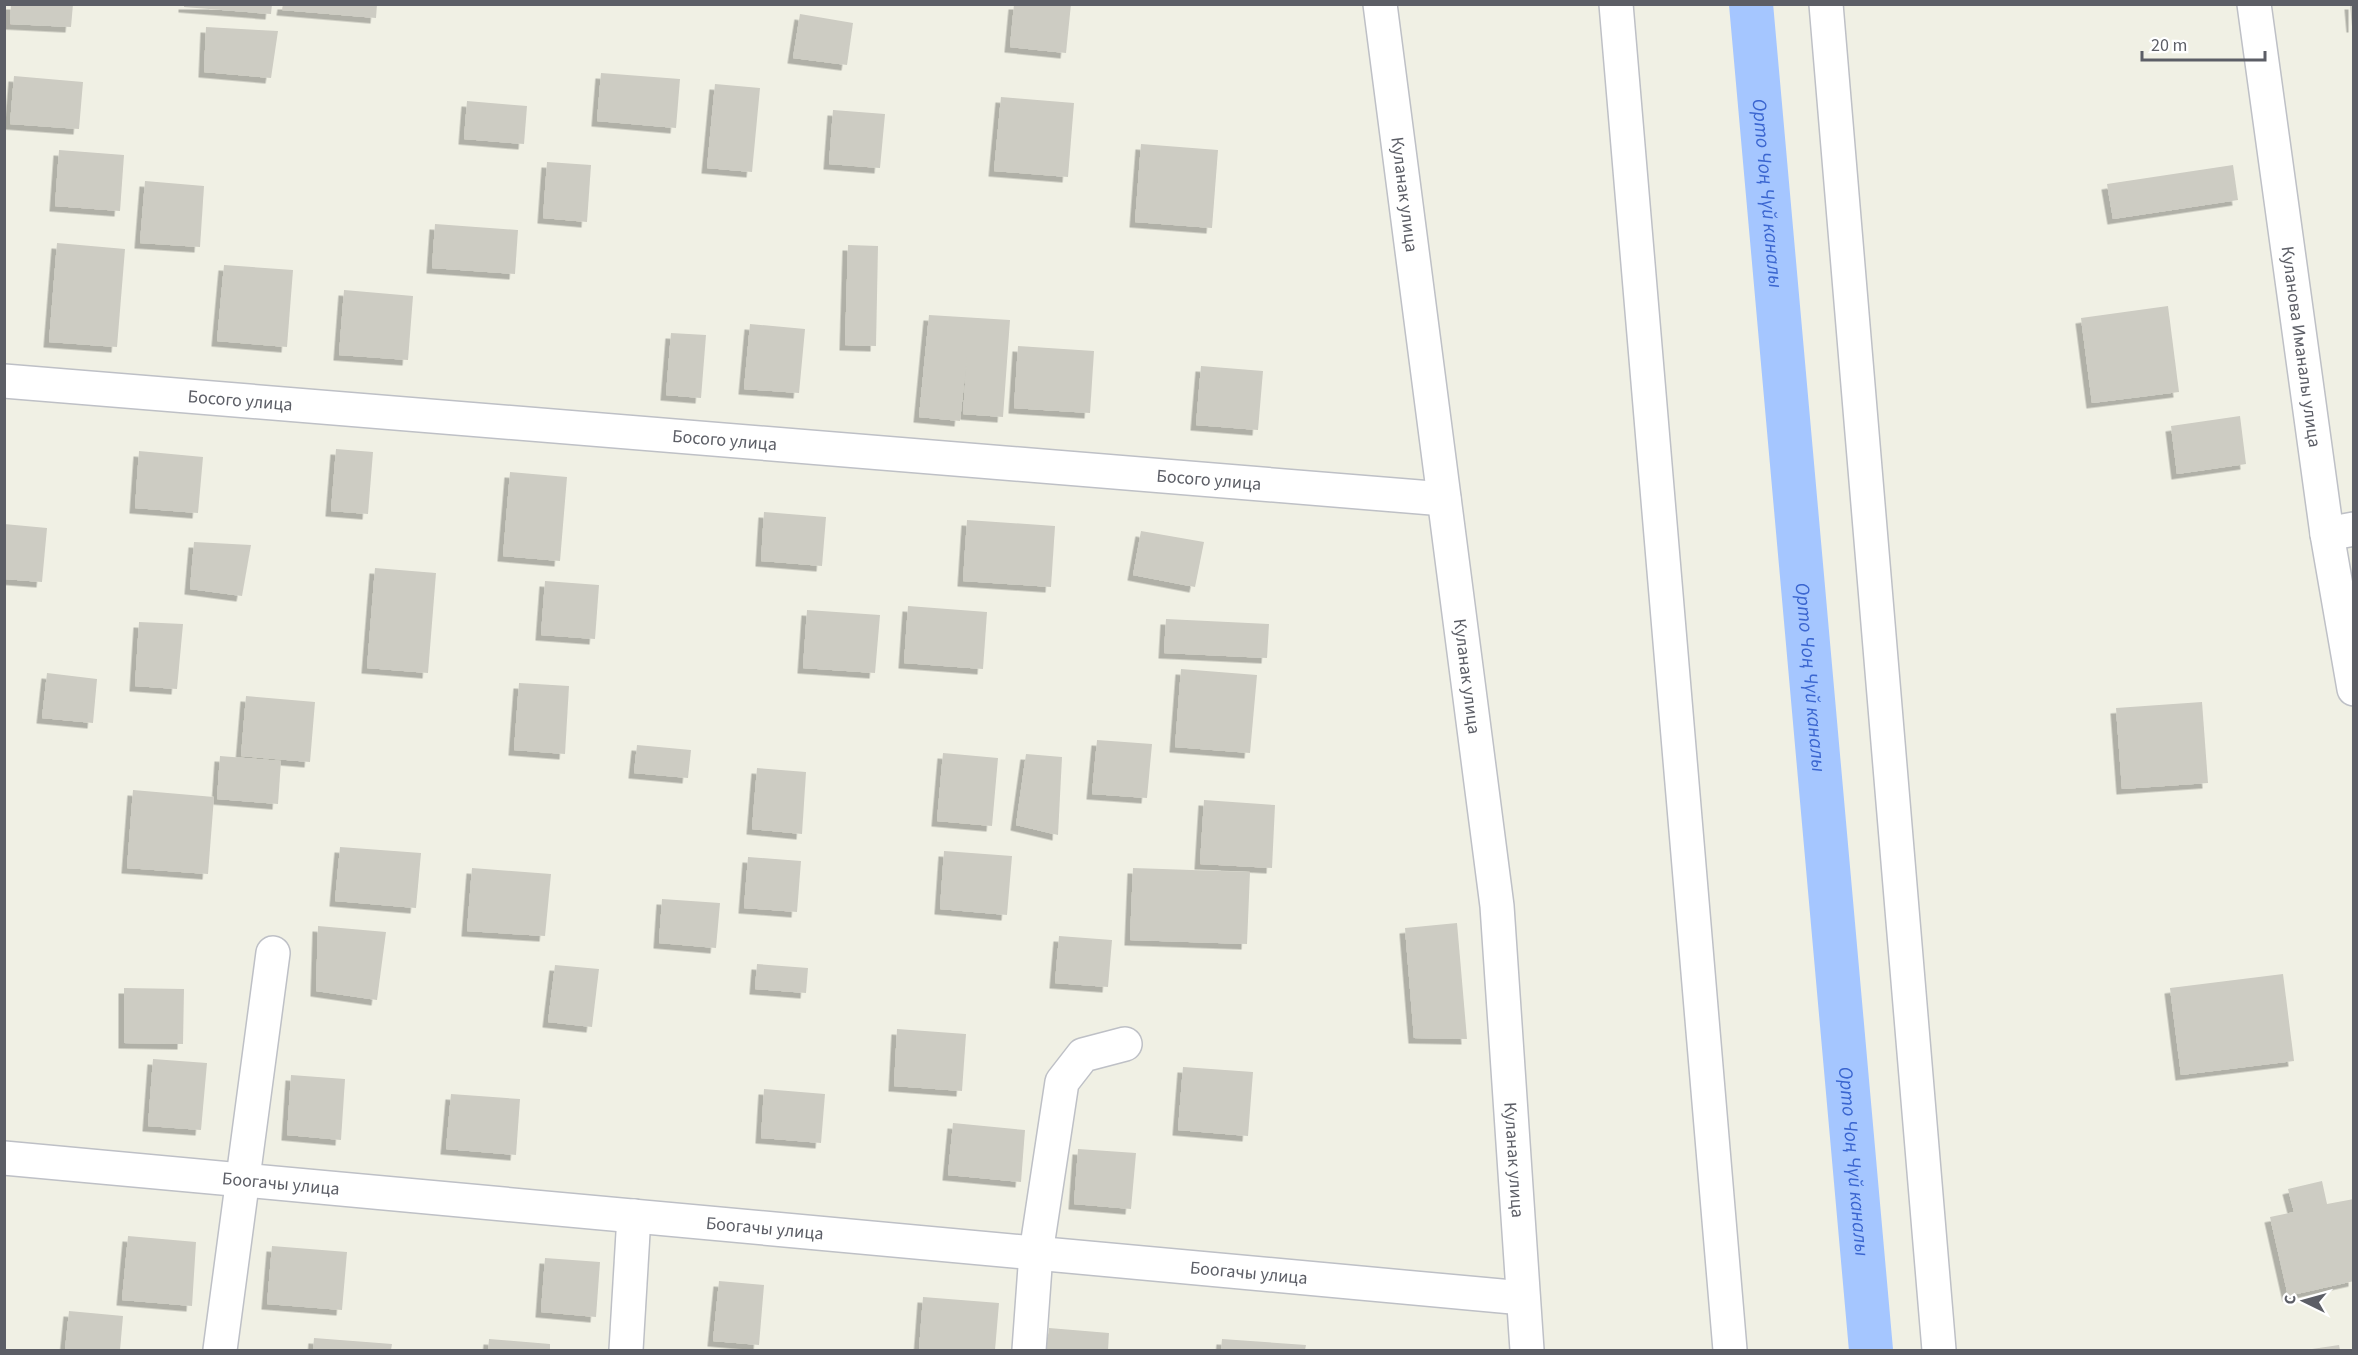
<svg xmlns="http://www.w3.org/2000/svg" width="2358" height="1355" viewBox="0 0 2358 1355" font-family="'Source Sans 3',sans-serif">
<style>
.lines{fill:none;stroke-linecap:round;stroke-linejoin:round}
.canal{stroke:#a5c6ff;stroke-width:44}
.building{fill:#cdccc3;filter:url(#shadow)}
.minor-casing{stroke:#bec0c6;stroke-width:36}
.minor{stroke:#fff;stroke-width:33}
.labels{text-anchor:middle;stroke-width:4.5;stroke-linejoin:round;paint-order:stroke}
.street-label{font-size:18px;fill:#5c5e66;stroke:#fff}
.water-label{font-size:20px;font-style:italic;fill:#3a65d0;stroke:#fff}
</style>
<defs>
<filter id="shadow"><feDropShadow dx="-5.5" dy="5.5" stdDeviation="0" flood-color="#0004"/></filter>
</defs>
<rect width="100%" height="100%" fill="#f0f0e4"/>
<g class="lines">
<!-- canal -->
<path class="canal" id="s1" d="M1751,4l120,1346"/>
</g>
<!-- building -->
<g class="building">
<polygon points="11,4 73,4 71,27 10,24"/>
<polygon points="184,4 272,4 271,14 184,7"/>
<polygon points="283,4 377,4 376,18 282,10"/>
<polygon points="1014,4 1071,4 1066,53 1010,47"/>
<polygon points="2350,4 2354,4 2354,27 2352,27"/>
<polygon points="800,14 853,23 847,65 793,58"/>
<polygon points="206,27 278,31 271,78 204,72"/>
<polygon points="601,73 680,79 676,128 597,121"/>
<polygon points="14,76 83,82 79,129 10,124"/>
<polygon points="715,84 760,88 752,172 707,168"/>
<polygon points="1001,97 1074,103 1068,177 994,171"/>
<polygon points="467,101 527,106 524,144 464,139"/>
<polygon points="833,110 885,114 880,168 829,164"/>
<polygon points="1141,144 1218,150 1212,228 1135,222"/>
<polygon points="59,150 124,155 120,211 55,206"/>
<polygon points="547,162 591,165 587,222 543,218"/>
<polygon points="2233,165 2238,200 2113,219 2107,184"/>
<polygon points="145,181 204,186 200,247 140,243"/>
<polygon points="435,224 518,230 515,274 432,268"/>
<polygon points="57,243 125,249 117,347 49,342"/>
<polygon points="848,245 878,246 876,346 845,345"/>
<polygon points="224,265 293,270 287,347 217,341"/>
<polygon points="344,290 413,296 408,360 339,355"/>
<polygon points="2168,306 2179,392 2092,403 2081,318"/>
<polygon points="929,315 1010,320 1003,417 963,414 967,356 960,421 919,417"/>
<polygon points="750,324 805,329 799,393 744,389"/>
<polygon points="671,333 706,335 701,398 666,395"/>
<polygon points="1018,346 1094,351 1090,413 1014,408"/>
<polygon points="1201,366 1263,371 1258,430 1196,425"/>
<polygon points="2240,416 2246,464 2177,474 2171,426"/>
<polygon points="336,449 373,452 368,514 331,511"/>
<polygon points="139,451 203,457 198,513 135,508"/>
<polygon points="510,472 567,477 560,561 503,556"/>
<polygon points="764,512 826,517 822,566 761,561"/>
<polygon points="967,520 1055,526 1051,587 963,581"/>
<polygon points="4,524 47,528 42,582 4,579"/>
<polygon points="1141,531 1204,542 1195,587 1133,575"/>
<polygon points="194,542 251,545 242,596 190,589"/>
<polygon points="375,568 436,573 428,673 367,668"/>
<polygon points="545,581 599,585 595,639 541,635"/>
<polygon points="908,606 987,612 983,669 904,663"/>
<polygon points="807,610 880,615 875,673 803,668"/>
<polygon points="1166,619 1269,624 1267,658 1164,653"/>
<polygon points="139,622 183,624 177,689 135,686"/>
<polygon points="1181,669 1257,675 1250,753 1175,747"/>
<polygon points="47,673 97,679 93,723 42,718"/>
<polygon points="519,683 569,686 565,754 514,750"/>
<polygon points="246,696 315,702 310,762 241,756"/>
<polygon points="2202,702 2208,783 2122,789 2116,708"/>
<polygon points="1097,740 1152,744 1147,798 1092,794"/>
<polygon points="637,745 691,750 688,778 634,773"/>
<polygon points="943,753 998,758 992,826 937,821"/>
<polygon points="1026,754 1062,757 1058,835 1016,825"/>
<polygon points="220,756 281,761 278,804 217,799"/>
<polygon points="757,768 806,772 802,834 752,829"/>
<polygon points="133,790 214,797 208,874 127,868"/>
<polygon points="1204,800 1275,805 1272,868 1200,864"/>
<polygon points="340,847 421,853 416,908 335,901"/>
<polygon points="944,851 1012,856 1007,915 940,909"/>
<polygon points="748,857 801,861 797,912 744,908"/>
<polygon points="472,868 551,874 545,936 467,931"/>
<polygon points="1133,868 1250,872 1247,944 1130,940"/>
<polygon points="662,899 720,903 716,948 659,943"/>
<polygon points="1457,923 1467,1039 1414,1038 1405,928"/>
<polygon points="318,926 386,932 377,1000 316,991"/>
<polygon points="1059,936 1112,940 1108,987 1055,983"/>
<polygon points="757,964 808,968 806,993 755,989"/>
<polygon points="555,965 599,969 592,1027 548,1022"/>
<polygon points="2283,974 2294,1061 2181,1075 2170,988"/>
<polygon points="124,988 184,989 183,1044 124,1043"/>
<polygon points="897,1029 966,1034 962,1091 894,1086"/>
<polygon points="153,1059 207,1063 201,1130 148,1126"/>
<polygon points="1183,1067 1253,1072 1248,1136 1178,1130"/>
<polygon points="291,1075 345,1079 341,1140 287,1135"/>
<polygon points="764,1089 825,1094 821,1143 761,1138"/>
<polygon points="451,1094 520,1099 516,1155 446,1149"/>
<polygon points="953,1123 1025,1130 1021,1182 948,1175"/>
<polygon points="1078,1149 1136,1153 1131,1209 1074,1204"/>
<polygon points="2322,1181 2327,1204 2354,1199 2354,1281 2288,1296 2270,1217 2294,1212 2288,1189"/>
<polygon points="128,1236 196,1242 192,1306 122,1300"/>
<polygon points="272,1246 347,1252 342,1310 267,1304"/>
<polygon points="545,1258 600,1262 596,1317 541,1312"/>
<polygon points="719,1281 764,1285 759,1345 713,1341"/>
<polygon points="923,1297 999,1303 995,1350 919,1350"/>
<polygon points="69,1311 123,1316 120,1350 65,1350"/>
<polygon points="1049,1328 1109,1333 1108,1350 1047,1350"/>
<polygon points="314,1338 392,1344 391,1350 313,1350"/>
<polygon points="489,1339 550,1344 550,1350 488,1350"/>
<polygon points="1222,1339 1306,1345 1305,1350 1221,1350"/>
<polygon points="2339,1345 2340,1350 2312,1350 2312,1349"/>
</g>
<g class="lines">
<!-- minor casing -->
<g class="minor-casing">
<g id="minor">
<path id="s2" d="M1380,4l117,902 30,444"/>
<polyline points="1616,4 1730,1350"/>
<polyline points="1826,4 1939,1350"/>
<path id="s3" d="M2254,4l73,530 27,155"/>
<path id="s4" d="M4,381l1440,118"/>
<polyline points="2327,534 2354,529"/>
<path id="s5" d="M4,1158l1519,140"/>
<polyline points="220,1350 273,953"/>
<polyline points="626,1350 634,1216"/>
<polyline points="1029,1350 1036,1253 1062,1082 1083,1055 1125,1044"/>
</g>
</g>
<!-- minor -->
<use href="#minor" class="minor"/>
</g>
<g class="labels">
<!-- street labels -->
<g class="street-label">
<text dy="6" stroke="none"><textPath href="#s2" startOffset="192">Куланак улица</textPath></text>
<text dy="6" stroke="none"><textPath href="#s3" startOffset="346">Куланова Иманалы улица</textPath></text>
<text dy="6" stroke="none"><textPath href="#s4" startOffset="237">Босого улица</textPath></text>
<text dy="6" stroke="none"><textPath href="#s4" startOffset="723">Босого улица</textPath></text>
<text dy="6" stroke="none"><textPath href="#s4" startOffset="1209">Босого улица</textPath></text>
<text dy="6" stroke="none"><textPath href="#s2" startOffset="678">Куланак улица</textPath></text>
<text dy="6" stroke="none"><textPath href="#s2" startOffset="1164">Куланак улица</textPath></text>
<text dy="6" stroke="none"><textPath href="#s5" startOffset="278">Боогачы улица</textPath></text>
<text dy="6" stroke="none"><textPath href="#s5" startOffset="764">Боогачы улица</textPath></text>
<text dy="6" stroke="none"><textPath href="#s5" startOffset="1250">Боогачы улица</textPath></text>
</g>
<!-- water labels -->
<g class="water-label">
<text dy="7" stroke="none"><textPath href="#s1" startOffset="190">Орто Чоң Чүй каналы</textPath></text>
<text dy="7" stroke="none"><textPath href="#s1" startOffset="676">Орто Чоң Чүй каналы</textPath></text>
<text dy="7" stroke="none"><textPath href="#s1" startOffset="1162">Орто Чоң Чүй каналы</textPath></text>
</g>
</g>
<!-- border -->
<rect width="2358" height="1355" fill="none" stroke="#5c5e66" stroke-width="12"/>
<!-- north arrow -->
<g transform="translate(2304 1301) rotate(275)" stroke="#ffffff" stroke-width="4.5" paint-order="stroke">
<path d="M0-4.5L10 22L0 15L-10 22Z" fill="#5c5e66"/>
<text y="-9" font-size="16" font-weight="bold" text-anchor="middle" fill="#5c5e66">С</text>
</g>
<!-- scale -->
<path d="M2142 51v9h123v-9" fill="none" stroke="#5c5e66" stroke-width="3"/>
<text x="2151" y="51" font-size="18" fill="#5c5e66" stroke="#ffffff" stroke-width="4.5" paint-order="stroke">20 m</text>
</svg>
